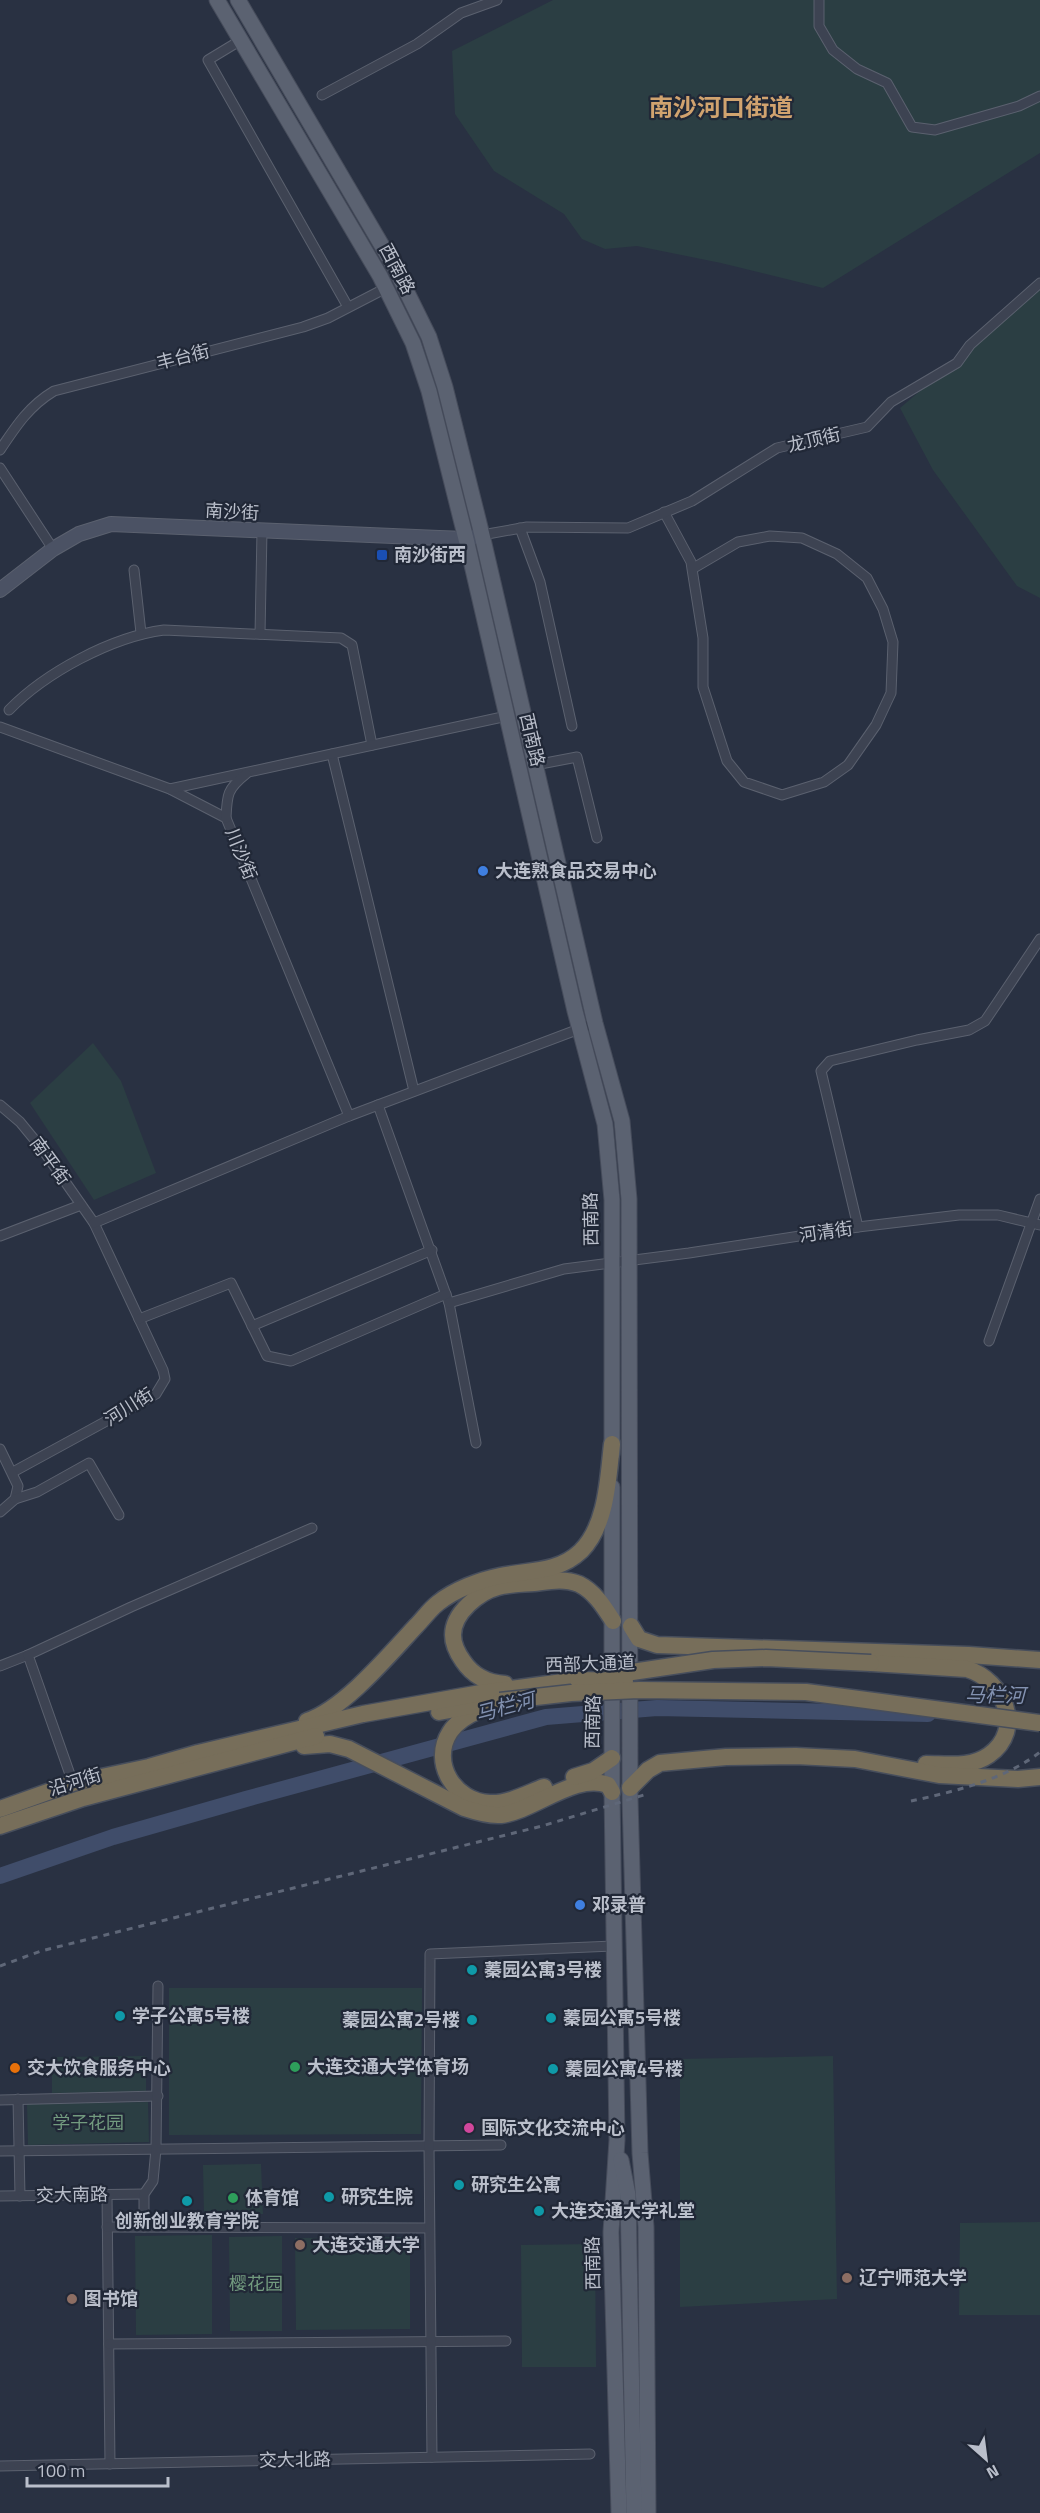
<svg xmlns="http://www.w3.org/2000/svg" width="1040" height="2513" viewBox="0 0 1040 2513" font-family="'Titillium Web','Noto Sans SC',sans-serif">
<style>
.green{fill:#2b3e43}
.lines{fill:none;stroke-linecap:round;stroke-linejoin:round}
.river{stroke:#404d6a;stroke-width:16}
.street-casing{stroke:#5b616f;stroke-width:11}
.secondary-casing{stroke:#5b616f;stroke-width:16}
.primary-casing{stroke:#464c5b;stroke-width:17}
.highway-casing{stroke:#474e5c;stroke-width:19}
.street{stroke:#3d4352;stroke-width:9}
.secondary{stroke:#4b5264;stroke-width:14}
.primary{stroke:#5b6271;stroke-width:15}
.highway{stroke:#776e5a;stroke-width:16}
.rail{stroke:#5f6778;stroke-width:3;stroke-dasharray:6 6;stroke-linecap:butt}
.highway-bridge-casing{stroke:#474e5c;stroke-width:19;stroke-linecap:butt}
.highway-bridge{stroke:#776e5a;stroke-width:16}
.transit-dot{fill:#1a4fb4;stroke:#212837;stroke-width:2}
.shop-dot{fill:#3f7fe0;stroke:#212837;stroke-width:2}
.culture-dot{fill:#0f9aa8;stroke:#212837;stroke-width:2}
.leisure-dot{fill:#2e9e5b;stroke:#212837;stroke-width:2}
.food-dot{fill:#e8710a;stroke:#212837;stroke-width:2}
.hotel-dot{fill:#d1479c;stroke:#212837;stroke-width:2}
.education-dot{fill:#8d6e63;stroke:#212837;stroke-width:2}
.labels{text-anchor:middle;stroke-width:4.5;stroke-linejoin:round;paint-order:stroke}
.street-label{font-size:18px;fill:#babfcb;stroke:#212837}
.poi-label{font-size:18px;font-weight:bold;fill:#babfcb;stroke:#212837;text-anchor:start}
.park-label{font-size:18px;fill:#729b7f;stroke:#212837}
.water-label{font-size:20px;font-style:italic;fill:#8392b1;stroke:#212837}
.district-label{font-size:24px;font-weight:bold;fill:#d1a36f;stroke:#212837}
</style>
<rect width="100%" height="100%" fill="#293142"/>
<!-- green -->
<g class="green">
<polygon points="553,0 1040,0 1040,153 823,288 721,263 637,246 605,249 582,239 564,214 494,171 455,114 452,51"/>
<polygon points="1040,289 1040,598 1017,586 933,470 900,408"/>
<polygon points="93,1043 121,1081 156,1173 94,1200 30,1103"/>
<polygon points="169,1988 422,1988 421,2134 169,2135"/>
<polygon points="146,2056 146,2092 52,2093 52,2057"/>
<polygon points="833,2056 837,2299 680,2307 680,2059"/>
<polygon points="148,2102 149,2142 28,2145 27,2104"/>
<polygon points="261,2164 263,2214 204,2217 203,2165"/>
<polygon points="1040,2222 1040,2315 959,2315 960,2223"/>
<polygon points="212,2235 212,2334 136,2335 135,2236"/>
<polygon points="282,2236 282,2331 230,2331 229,2237"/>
<polygon points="410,2237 410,2329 296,2330 295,2238"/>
<polygon points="595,2244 596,2367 522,2367 521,2245"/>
</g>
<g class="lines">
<!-- river -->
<polyline class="river" points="0,1876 113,1837 246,1799 546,1717 657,1708 928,1714"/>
<!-- street casing -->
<g class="street-casing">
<g id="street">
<polyline points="819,0 819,26 833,50 857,69 887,83 912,127 935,130 1019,106 1040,96"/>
<polyline points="241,40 208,60 348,307"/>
<polyline points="322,95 417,44 461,13 497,0"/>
<path d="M0,450c16,-24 29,-44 54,-59l249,-64 25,-9 58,-30"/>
<polyline points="0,468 53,549"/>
<polyline points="664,512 691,562 692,569 703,638 703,687 727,761 744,782 782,795 824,782 848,765 876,725 891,693 893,642 883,609 867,578 837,554 802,538 770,536 738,542 692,569"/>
<polyline points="520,528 540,582 572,726"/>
<polyline points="482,535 527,527 628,528 692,501 777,448 867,427 891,402 957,363 970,345 1040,283"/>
<polyline points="134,570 141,633"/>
<polyline points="260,634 262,531"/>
<path d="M9,710c36,-37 102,-73 155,-80l177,8 11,7 20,100"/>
<polyline points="0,727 170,789 226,818 349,1116"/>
<polyline points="332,754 414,1091"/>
<polyline points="535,765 577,757 597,838"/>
<polyline points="170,789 507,716"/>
<path d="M226,818c1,-23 1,-29 20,-44"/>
<polyline points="0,1105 20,1122 43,1150 94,1223 163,1370 165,1379 156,1394 13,1472"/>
<polyline points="378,1105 449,1303 476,1443"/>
<polyline points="94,1223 349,1116 595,1023"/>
<polyline points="858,1227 821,1071 830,1061 917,1040 969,1030 985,1021 1040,939"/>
<polyline points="0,1236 81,1205"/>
<polyline points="449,1303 564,1269 689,1253 858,1227 959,1215 998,1215 1040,1225"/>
<polyline points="139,1319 231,1283 267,1356 291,1361 446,1294"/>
<polyline points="252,1326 432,1250"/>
<polyline points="989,1341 1040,1199"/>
<polyline points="0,1449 18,1486 15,1499 0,1512"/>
<polyline points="15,1499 37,1492 89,1463 119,1515"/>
<polyline points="0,1666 28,1655"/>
<polyline points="73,1783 28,1655 131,1607 312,1528"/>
<polyline points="18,2099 20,2196"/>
<polyline points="0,2100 158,2096"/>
<polyline points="0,2151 501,2145"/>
<polyline points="107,2195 110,2464"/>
<polyline points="0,2196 144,2194"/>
<polyline points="107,2227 429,2228"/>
<polyline points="144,2227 144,2194 153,2181 156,2149 158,1986"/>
<polyline points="109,2344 506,2341"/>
<polyline points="432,2457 429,2146 430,1954 613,1946"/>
<polyline points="0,2466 590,2454"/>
</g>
</g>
<!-- secondary casing -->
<g class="secondary-casing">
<polyline id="secondary" points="0,590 53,549 79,534 111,524 439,538 466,539 482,535"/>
</g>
<!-- primary casing -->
<g class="primary-casing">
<g id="primary">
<polyline points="217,0 380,276 413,343 429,391 466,539 575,1011 605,1124 612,1200 612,1454"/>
<polyline points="238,0 395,268 429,337 445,387 482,535 595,1023 622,1121 629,1199 630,1799 640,2153 646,2227 648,2513"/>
<polyline points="612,1487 612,1792 617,2140 611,2232 619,2513"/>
<polyline points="621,2160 628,2195 634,2513"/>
</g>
</g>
<!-- highway casing -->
<g class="highway-casing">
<g id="highway">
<polyline points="631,1626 639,1639 657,1645 969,1655 1040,1660"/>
<path d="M871,1663l96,6c37,11 58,61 22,86 -18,13 -42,9 -63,9"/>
<path d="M505,1684c-18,-1 -32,-8 -42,-23 -5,-7 -10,-17 -10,-26 0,-22 26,-43 45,-48 11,-3 24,-3 36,-4 16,-2 30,-5 45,1 16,8 25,23 34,37"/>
<path d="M480,1710c-12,5 -23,11 -30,22 -20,31 5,70 40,71 18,1 38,-10 54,-16"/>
<polyline points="439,1712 500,1701"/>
<path d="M307,1721c37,-12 82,-66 109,-95 7,-7 14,-17 22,-23 16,-13 42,-23 62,-27 29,-6 58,-3 81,-25 26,-26 27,-73 31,-107"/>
<path d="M304,1746l26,-2 19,5 115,59c12,4 25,8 37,7 33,-4 75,-43 107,-30l4,7"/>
<polyline points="574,1777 593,1771 612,1758"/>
<polyline points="630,1788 648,1770 660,1763 726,1757 796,1756 855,1759 939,1775 1018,1779 1040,1777"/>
<polyline points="0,1809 73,1783 149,1767 198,1753 363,1714 481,1693 578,1680"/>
<polyline points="0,1826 83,1798 316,1736"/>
</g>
</g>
<!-- street -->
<use href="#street" class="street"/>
<!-- secondary -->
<use href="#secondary" class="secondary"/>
<!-- primary -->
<use href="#primary" class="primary"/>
<!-- highway -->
<use href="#highway" class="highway"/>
<!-- rail -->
<g class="rail">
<path d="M911,1801c42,-9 95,-22 129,-49"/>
<polyline points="0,1966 41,1951 542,1826 644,1795"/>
</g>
<!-- highway-bridge casing -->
<g class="highway-bridge-casing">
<g id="highway-bridge">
<polyline points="612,1675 713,1660 766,1658 871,1663"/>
<polyline points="578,1680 625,1681"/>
<polyline points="500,1701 571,1693 639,1690 806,1692 1040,1723"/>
</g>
</g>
<!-- highway-bridge -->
<use href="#highway-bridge" class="highway-bridge"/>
</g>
<!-- markers -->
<rect class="transit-dot" x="376" y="549" width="12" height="12" rx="3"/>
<g class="shop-dot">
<circle cx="483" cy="871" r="6"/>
<circle cx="580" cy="1905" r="6"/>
</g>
<g class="culture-dot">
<circle cx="472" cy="1970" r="6"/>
<circle cx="120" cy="2016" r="6"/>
<circle cx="551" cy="2018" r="6"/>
<circle cx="472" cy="2020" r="6"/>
<circle cx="553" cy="2069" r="6"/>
<circle cx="459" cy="2185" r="6"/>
<circle cx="329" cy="2197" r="6"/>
<circle cx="187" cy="2201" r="6"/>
<circle cx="539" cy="2211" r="6"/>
</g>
<g class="leisure-dot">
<circle cx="295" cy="2067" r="6"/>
<circle cx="233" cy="2198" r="6"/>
</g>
<circle class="food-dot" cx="15" cy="2068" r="6"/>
<circle class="hotel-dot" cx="469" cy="2128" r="6"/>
<g class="education-dot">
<circle cx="300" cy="2245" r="6"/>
<circle cx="847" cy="2278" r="6"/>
<circle cx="72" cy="2299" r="6"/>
</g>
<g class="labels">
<!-- street labels -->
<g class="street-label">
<text transform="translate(397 269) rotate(62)" y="6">西南路</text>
<text transform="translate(183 357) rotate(-14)" y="6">丰台街</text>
<text transform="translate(814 440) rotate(-13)" y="6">龙顶街</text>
<text transform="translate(232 512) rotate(3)" y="6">南沙街</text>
<text transform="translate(532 740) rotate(77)" y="6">西南路</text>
<text transform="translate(241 854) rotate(68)" y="6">川沙街</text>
<text transform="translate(50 1161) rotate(54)" y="6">南平街</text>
<text transform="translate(591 1219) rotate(-91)" y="6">西南路</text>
<text transform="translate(826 1232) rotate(-8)" y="6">河清街</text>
<text transform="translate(129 1407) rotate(-32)" y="6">河川街</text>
<text transform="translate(590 1664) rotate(-2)" y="6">西部大通道</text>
<text transform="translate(593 1722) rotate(-89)" y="6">西南路</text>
<text transform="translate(75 1782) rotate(-17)" y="6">沿河街</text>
<text transform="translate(72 2195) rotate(-1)" y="6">交大南路</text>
<text transform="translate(593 2263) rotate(-91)" y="6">西南路</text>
<text transform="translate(295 2460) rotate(-1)" y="6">交大北路</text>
</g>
<!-- poi labels -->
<g class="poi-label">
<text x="394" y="561">南沙街西</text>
<text x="495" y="877">大连熟食品交易中心</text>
<text x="592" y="1911">邓录普</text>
<text x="484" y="1976">蓁园公寓3号楼</text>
<text x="132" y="2022">学子公寓5号楼</text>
<text x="563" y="2024">蓁园公寓5号楼</text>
<text x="460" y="2026" text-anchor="end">蓁园公寓2号楼</text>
<text x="307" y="2073">大连交通大学体育场</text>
<text x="27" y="2074">交大饮食服务中心</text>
<text x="565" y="2075">蓁园公寓4号楼</text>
<text x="481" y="2134">国际文化交流中心</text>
<text x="471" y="2191">研究生公寓</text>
<text x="341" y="2203">研究生院</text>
<text x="245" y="2204">体育馆</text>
<text x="551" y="2217">大连交通大学礼堂</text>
<text x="187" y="2227" text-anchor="middle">创新创业教育学院</text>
<text x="312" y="2251">大连交通大学</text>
<text x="859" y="2284">辽宁师范大学</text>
<text x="84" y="2305">图书馆</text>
</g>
<!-- park labels -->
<g class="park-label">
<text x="88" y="2129">学子花园</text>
<text x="256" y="2290">樱花园</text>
</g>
<!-- water labels -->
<g class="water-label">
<text transform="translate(995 1695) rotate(1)" y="7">马栏河</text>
<text transform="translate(505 1707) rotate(-15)" y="7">马栏河</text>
</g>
<!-- district labels -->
<g class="district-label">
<text x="721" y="116">南沙河口街道</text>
</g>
</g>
<!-- north arrow -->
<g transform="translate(986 2459) rotate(152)" stroke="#212837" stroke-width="4.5" paint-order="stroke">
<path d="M0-4.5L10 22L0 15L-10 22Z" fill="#babfcb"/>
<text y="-9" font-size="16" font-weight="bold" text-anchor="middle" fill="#babfcb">N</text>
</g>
<!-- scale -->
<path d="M27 2477v9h141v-9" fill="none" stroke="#babfcb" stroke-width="3"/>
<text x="36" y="2477" font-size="18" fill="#babfcb" stroke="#212837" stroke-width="4.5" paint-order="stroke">100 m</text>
</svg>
